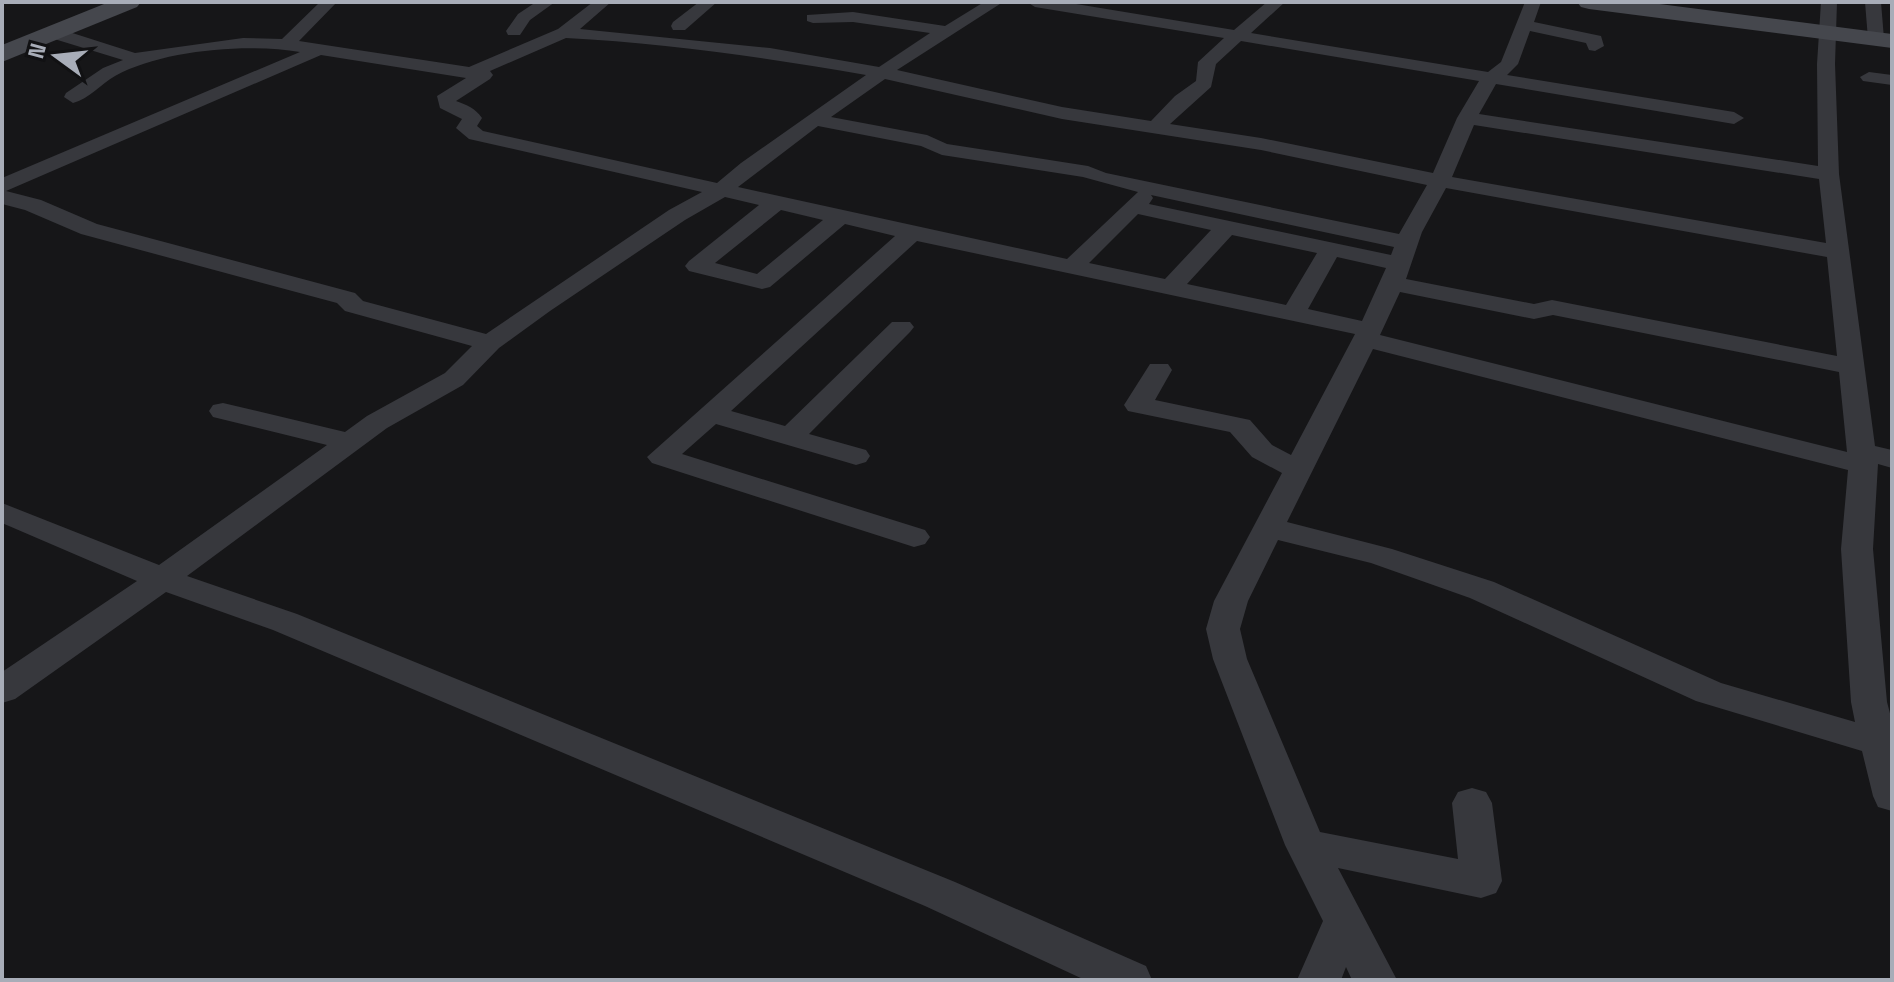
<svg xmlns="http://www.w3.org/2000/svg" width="1894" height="982" viewBox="0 0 1894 982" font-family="'Space Grotesk',sans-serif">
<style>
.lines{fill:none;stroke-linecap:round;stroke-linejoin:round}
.street{fill:#37383d;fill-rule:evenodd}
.secondary{fill:#45474d;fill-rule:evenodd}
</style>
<rect width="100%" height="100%" fill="#161618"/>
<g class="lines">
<!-- street -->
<g class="street">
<path d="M320,2h17l-38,39 170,26 89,-38 35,-27h18l-31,27 190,19 109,19 51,-34 -77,-11 -40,1 -6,-2v-6l46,-3 92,14 39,-24h19l-106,68 165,37 89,14 24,-25 21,-15 2,-19 26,-24 -189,-31 -8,-5h37l170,28 33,-28h18l-34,31 237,39 13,-10 24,-60h16l-7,20 67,14 3,10 -9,5 -6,-1 -3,-7 -56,-12 -12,33 -11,11 227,37 10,6 -10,6 -238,-40 -17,30 339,52 -1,-102 4,-62h16l-2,62 4,110 36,272 17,4v18l-14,-4 -5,85 14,153 5,19v90l-14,-4 -5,-11 -11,-45 -166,-50 -226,-103 -99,-35 -93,-23 -30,61 -8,28 7,30 73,173 138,27 -6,-56 6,-11 14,-4 14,4 6,11 10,78 -6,12 -15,5 -143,-30 59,112h-45l-6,-13 -5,13h-44l26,-59 -38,-76 -72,-186 -7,-30 8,-28 68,-128 -30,-16 -22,-25 -102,-21 -4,-6 26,-41h18l4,6 -17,30 95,20 22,25 19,10 64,-121 -438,-93 -186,170 54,15 107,-104h18l4,5 -4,5 -101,102 57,16 4,6 -4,6 -10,3 -10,-3 -130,-38 -34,30 243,76 5,7 -5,7 -11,3 -262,-84 -5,-6 248,-221 -50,-12 -75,63 -8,2 -73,-18 -4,-5 4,-5 70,-56 -34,-8 -40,23 -135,91 -51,37 -36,37 -76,43 -200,148 110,38 658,268 191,84 6,14h-67l-160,-74 -652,-276 -107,-38 -151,107 -13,4v-31l135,-91 -135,-58v-20l157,62 168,-120 -114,-28 -4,-6 4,-6 10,-2 122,29 22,-16 78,-43 27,-27 -127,-35 -8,-8 -256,-69 -56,-24 -23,-6v-26l298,-126c-53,-9 -138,-2 -185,24 -14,8 -26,23 -42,27l-9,-6 2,-4 37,-25 20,-8 -72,-22 -2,-4 2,-4h12l72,23 108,-15 39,1zM566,38c101,5 201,20 300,37l-125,88 -24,20 -234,-52 -6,-5 5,-8c-7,-10 -15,-13 -26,-17l34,-22 3,-4 -3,-4zM1241,41l238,40 -22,37 -24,55 -172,-35 -91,-14 41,-37 5,-23zM321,55l145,23 -29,18 3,12 22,11 -6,9 13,11 233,53 -33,18 -183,124 -123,-33 -8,-8 -258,-69 -56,-24 -35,-9zM885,79l177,40 199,31 166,35 -28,49 -293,-61 -18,-7 -141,-22 -20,-9 -96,-18zM1474,125l345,54 7,64 -374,-66zM818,126l103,20 21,9 141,22 55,15 -71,67 -329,-72zM1446,188l381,69 10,99 -285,-56 -18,4 -128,-25 16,-47zM1151,195l243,52 -3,8 -242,-51 4,-6zM781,210l42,10 -66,54 -42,-11zM1138,214l73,16 -46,49 -76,-16zM1232,235l85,18 -31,52 -99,-21zM1337,257l49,11 -24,53 -54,-12zM1400,292l134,27 19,-4 286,57 8,80 -467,-117zM1373,349l475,121 -7,79 10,153 4,20 -134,-39 -227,-101 -102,-33 -105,-27z"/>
<polygon points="536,2 555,2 530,20 520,35 508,35 506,31 518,14"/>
<polygon points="699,2 717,2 685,30 673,30 671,26 673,22"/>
<polygon points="1865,2 1881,2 1884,39 1882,43 1876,44 1868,39"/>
<polygon points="1869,72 1892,75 1892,85 1863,81 1860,77"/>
</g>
<!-- secondary -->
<g class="secondary">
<polygon points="109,2 141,2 137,7 2,62 2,45"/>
<polygon points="1577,2 1644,2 1892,34 1892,48 1589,9 1581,7"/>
</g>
</g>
<!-- border -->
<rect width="1894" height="982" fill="none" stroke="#a8adb8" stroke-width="8"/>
<!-- north arrow -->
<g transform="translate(56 56) rotate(285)" stroke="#111113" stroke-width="6" paint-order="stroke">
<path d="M0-6L14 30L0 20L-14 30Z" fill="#a8adb8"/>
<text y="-12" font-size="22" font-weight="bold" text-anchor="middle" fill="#a8adb8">N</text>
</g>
</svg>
